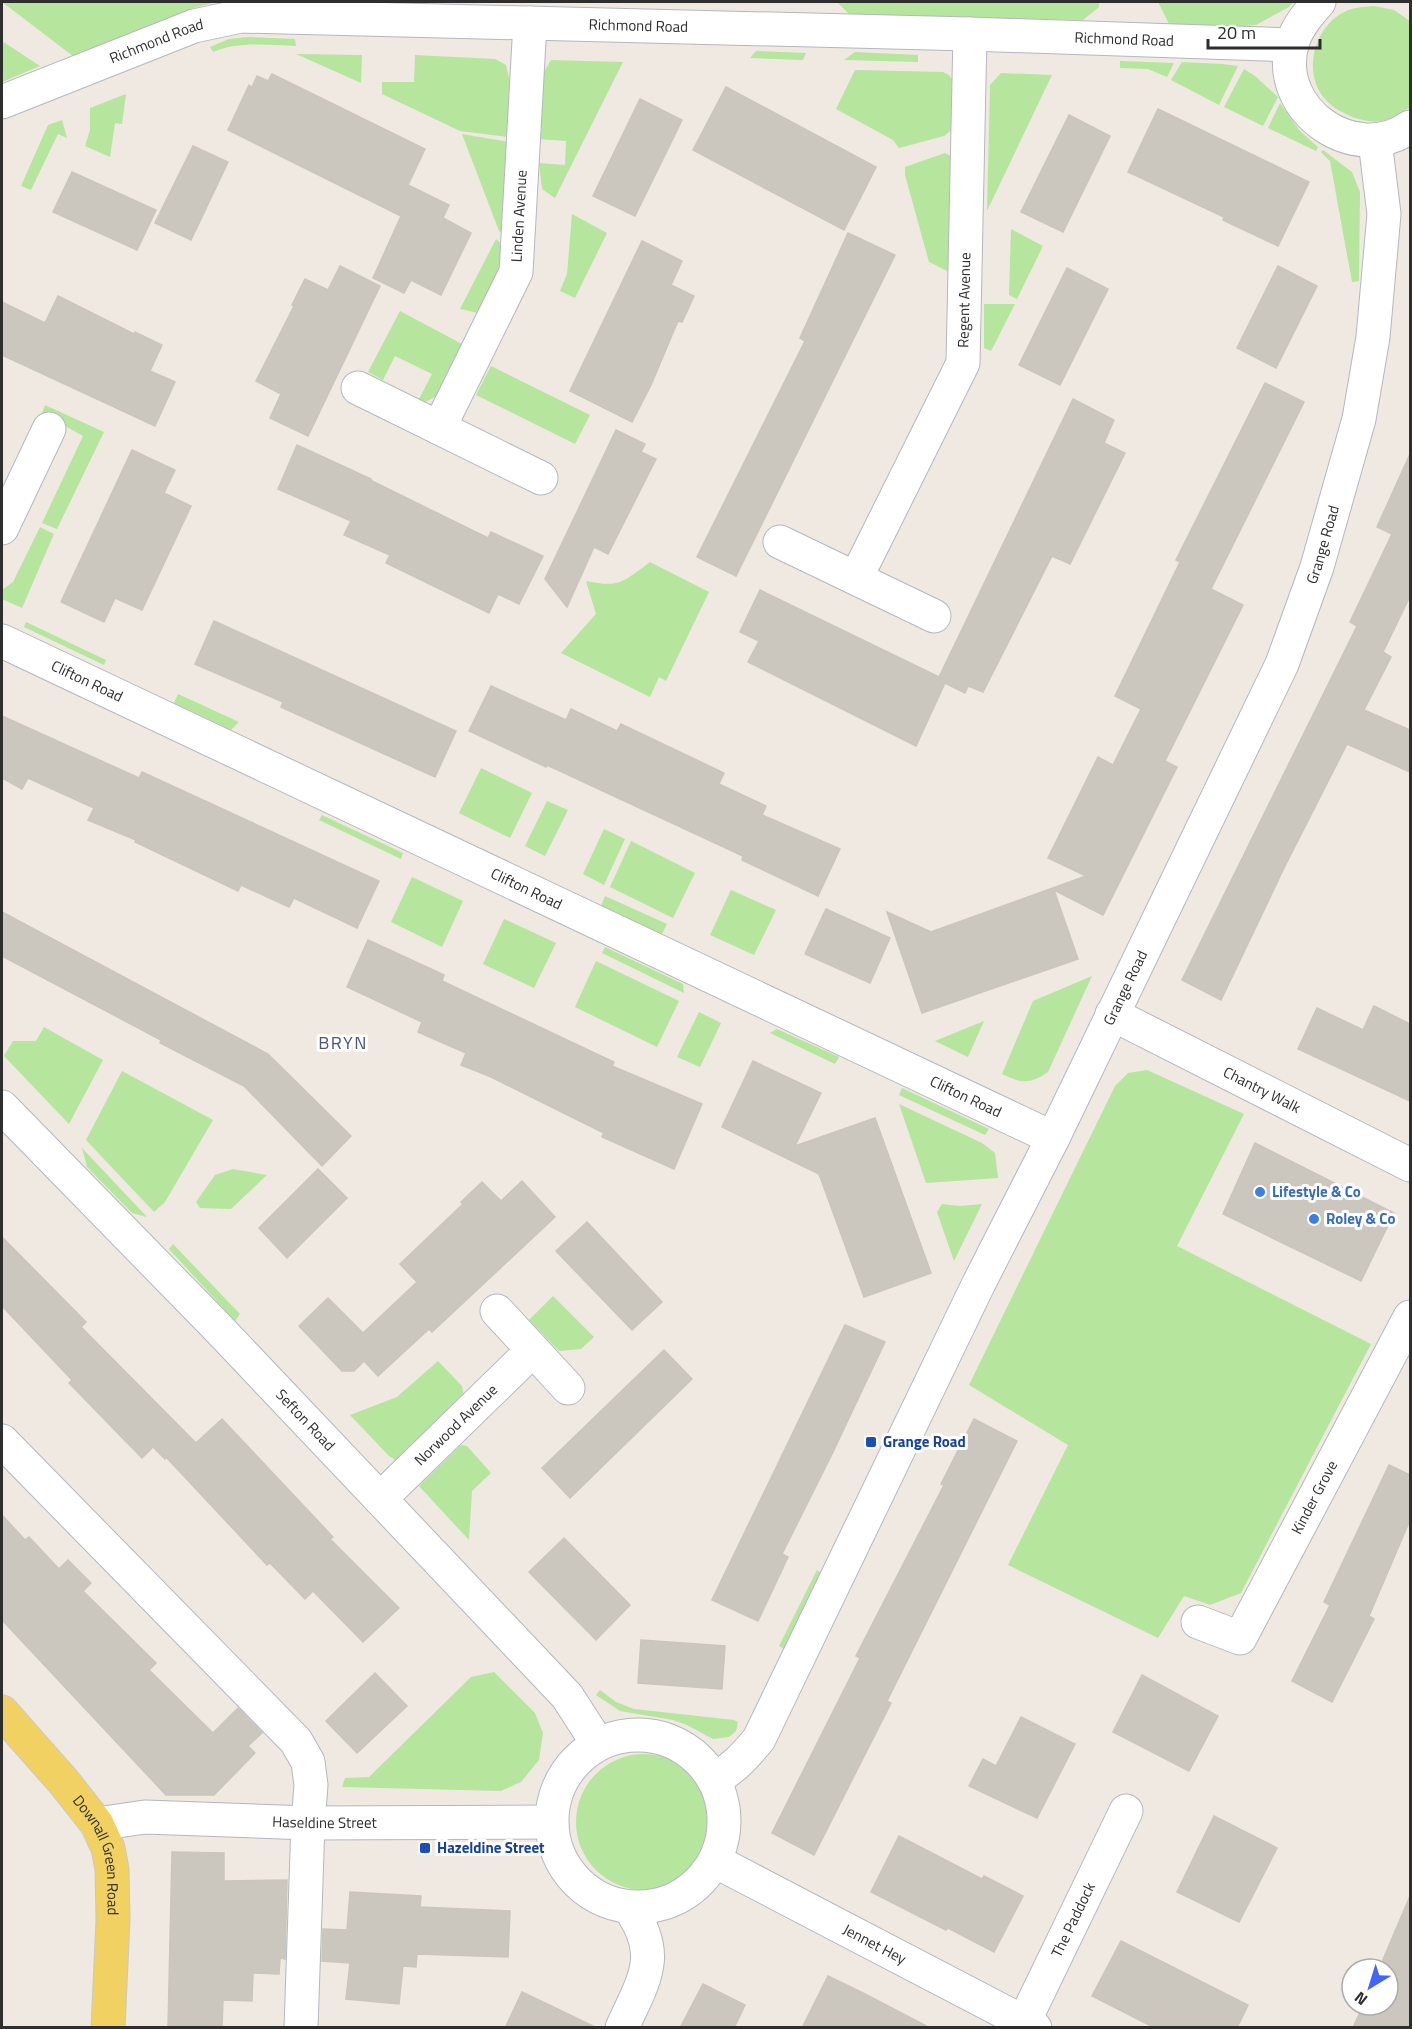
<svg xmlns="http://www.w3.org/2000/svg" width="1412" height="2029" viewBox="0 0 1412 2029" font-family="'Titillium Web',sans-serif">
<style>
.green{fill:#b6e59e}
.building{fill:#cbc7bf;stroke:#cbc5ba;stroke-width:1.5}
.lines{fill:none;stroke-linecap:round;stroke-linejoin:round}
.minor-casing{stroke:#b4b7c1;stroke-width:35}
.major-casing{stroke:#c9c9c9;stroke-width:35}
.minor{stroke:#fff;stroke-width:33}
.major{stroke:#f2d163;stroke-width:33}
.shop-dot{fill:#3f7fe0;stroke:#fff;stroke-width:2}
.transit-dot{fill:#1a4fb4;stroke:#fff;stroke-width:2}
.labels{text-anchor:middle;stroke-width:6;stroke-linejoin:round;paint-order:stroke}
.street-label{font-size:15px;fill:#2e2e2e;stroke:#fff}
.shop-label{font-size:15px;font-weight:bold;fill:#366cbe;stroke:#fff;text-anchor:start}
.transit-label{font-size:15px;font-weight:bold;fill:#164399;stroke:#fff;text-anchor:start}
.quarter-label{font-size:18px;letter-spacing:1.5px;fill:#4d5680;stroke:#fff}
</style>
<rect width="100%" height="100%" fill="#efe9e1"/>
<!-- green -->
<g class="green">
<polygon points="2,2 216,2 197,7 73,56"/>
<polygon points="837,2 1099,2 1099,7 1083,20 850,15"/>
<polygon points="1158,2 1294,2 1289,7 1256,25 1233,27 1169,24"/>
<path d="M1374,6l20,4 16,11v86c-8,6 -18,12 -28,14 -9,2 -19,-1 -27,-3 -13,-5 -26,-12 -34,-24 -18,-28 -4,-70 25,-83 8,-4 19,-4 28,-5z"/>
<path d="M248,37l47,2 1,7c-28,-1 -58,-5 -83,6l-3,-5 19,-8z"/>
<polygon points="2,41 40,66 2,82"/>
<polygon points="756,51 806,53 803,60 750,58"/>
<polygon points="855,52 918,55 918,62 844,60"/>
<polygon points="296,54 362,55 361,83"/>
<polygon points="415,55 495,59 506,65 509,78 508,137 460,131 382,94 382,82 414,82"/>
<polygon points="551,60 623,62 555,198 542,189 539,163 565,165 566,141 539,139 544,72"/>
<polygon points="1120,61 1174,63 1167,77 1148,69 1120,68"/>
<polygon points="1182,62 1222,64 1238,66 1219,105 1171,80"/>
<polygon points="1244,69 1255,76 1278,97 1263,126 1224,107"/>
<polygon points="855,70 943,72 949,75 953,80 955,127 944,136 899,148 893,140 836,109"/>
<polygon points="1001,73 1052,75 987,211 990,85"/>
<polygon points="126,94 122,124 115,123 110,157 85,146 90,130 90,108"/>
<polygon points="1280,103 1300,131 1318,147 1316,151 1268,128"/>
<polygon points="62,120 67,138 58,134 31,190 21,186 48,125"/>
<polygon points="462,134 509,142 505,235 499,231"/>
<polygon points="1323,150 1352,172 1360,192 1359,281 1352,282 1330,161 1321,152"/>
<polygon points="945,153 953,157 951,273 929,262 905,175 905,167"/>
<polygon points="572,214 607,233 575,298 560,291 567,274"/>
<polygon points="1011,229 1043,246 1017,299 1009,295"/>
<polygon points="496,239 504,246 499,271 478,313 460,309"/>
<polygon points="984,304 1015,304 991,351 984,348"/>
<polygon points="400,311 462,344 437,396 425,402 419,399 432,374 395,356 383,380 368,372"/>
<polygon points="491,366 590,415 575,444 476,395"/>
<polygon points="45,405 104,432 57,529 42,523 83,436 42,413"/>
<polygon points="40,527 54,534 22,608 2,599 2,590 13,582"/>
<path d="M650,562l59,30 -43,89 -7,-4 -9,20 -89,-44 35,-39 -10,-33c34,7 37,1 64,-19z"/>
<polygon points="26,622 106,660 104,665 24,627"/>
<polygon points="178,694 239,722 231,730 174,703"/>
<polygon points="481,768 532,793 510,838 459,813"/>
<polygon points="547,801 568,810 545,856 525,846"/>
<polygon points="322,815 403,853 401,859 319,820"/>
<polygon points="604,829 625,839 604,885 583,874"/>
<polygon points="631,841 695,873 673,918 610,887"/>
<polygon points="412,877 463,901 442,947 391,922"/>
<polygon points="731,890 776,910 754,955 710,935"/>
<polygon points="605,896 667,924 662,934 601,906"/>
<polygon points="504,919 556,943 534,988 483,964"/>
<polygon points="605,947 683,984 684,993 602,953"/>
<polygon points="596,961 679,1001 657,1047 575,1007"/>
<path d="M1092,976l-44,96c-19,13 -26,11 -46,2l31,-73z"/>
<polygon points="699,1012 721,1023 700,1067 677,1057"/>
<polygon points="984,1021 968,1057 935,1041"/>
<polygon points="44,1027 103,1060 69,1124 4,1056 13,1041 36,1041"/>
<polygon points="777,1029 839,1057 835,1064 770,1033"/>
<polygon points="1147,1070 1244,1114 1177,1246 1371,1344 1241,1593 1210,1605 1184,1596 1158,1638 1008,1565 1068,1445 969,1385 1115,1086 1128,1073"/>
<polygon points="122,1071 213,1120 165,1202 154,1212 86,1140"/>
<polygon points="902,1088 989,1129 985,1135 899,1095"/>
<polygon points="899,1104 982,1143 995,1153 998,1178 926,1183"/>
<polygon points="82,1148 147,1217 132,1213 87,1167"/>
<polygon points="233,1169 267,1175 231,1209 200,1208 196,1202 215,1175"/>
<polygon points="942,1204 960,1206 982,1204 954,1261 937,1212"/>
<polygon points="173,1244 240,1314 235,1321 169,1249"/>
<polygon points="553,1296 594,1337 581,1349 559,1351 529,1320"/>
<polygon points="438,1361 462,1386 465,1401 400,1463 389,1456 350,1415 397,1397"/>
<polygon points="461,1445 467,1446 491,1473 472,1491 469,1540 419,1486"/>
<polygon points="817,1570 822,1574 787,1651 779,1646"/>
<polygon points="494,1672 535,1713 543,1733 539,1760 521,1782 501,1791 342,1787 345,1778 369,1777 471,1677"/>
<polygon points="600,1690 616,1702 634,1709 734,1720 738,1722 736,1731 729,1737 713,1739 687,1725 673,1720 620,1711 596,1695"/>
<circle cx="644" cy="1822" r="68"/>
</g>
<!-- building -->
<g class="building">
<polygon points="272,74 425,149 408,185 449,205 443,218 471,233 441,295 411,280 404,293 373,278 401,216 228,130 249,85 252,87 257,76 268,81"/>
<polygon points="726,87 876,167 844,230 693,150"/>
<polygon points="640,99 682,120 635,216 593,196"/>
<polygon points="1158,109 1309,182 1278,246 1223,220 1224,217 1128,172"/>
<polygon points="1069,115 1110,136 1063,232 1021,212"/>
<polygon points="193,146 228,162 191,240 155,223"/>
<polygon points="72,172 156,210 137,250 53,212"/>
<polygon points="848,233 895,255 736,576 697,557 805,341 800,338"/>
<polygon points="642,241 682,261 671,285 694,296 682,322 678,321 651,385 632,422 570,391"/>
<polygon points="340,266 380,286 308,436 270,418 281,394 256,381 294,306 292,305 305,279 328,290"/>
<polygon points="1278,266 1317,286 1276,368 1237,348"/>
<polygon points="1067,268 1108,289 1060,385 1019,365"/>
<polygon points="58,296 134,334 135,332 162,345 150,371 175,382 155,426 2,355 2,302 45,323"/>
<polygon points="1265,383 1304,402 1211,589 1243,605 1165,761 1177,767 1103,915 1054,890 1078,959 922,1013 887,912 931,932 1086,876 1048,858 1098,757 1113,765 1141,709 1115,696 1180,562 1176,560"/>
<polygon points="1073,399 1114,420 1104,443 1125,453 1070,564 1052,556 983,692 968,686 965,693 945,683 916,746 748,662 759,641 740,632 760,590 939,677"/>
<polygon points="616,430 645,444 641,452 656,459 608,554 594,547 567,607 545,579"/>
<polygon points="297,445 371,479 370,480 488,538 491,532 543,556 519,604 498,594 489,613 386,563 390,555 344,535 351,521 278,489"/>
<polygon points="132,450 175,470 164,493 191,506 142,610 115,598 104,622 61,602"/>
<polygon points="1410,454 1410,596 1383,652 1391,657 1364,710 1410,730 1410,772 1347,744 1284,868 1221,1000 1182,980 1357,626 1350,622 1392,534 1377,527"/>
<polygon points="214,621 456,731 435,777 281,707 283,702 195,664"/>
<polygon points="491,686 566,720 571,709 617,731 621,724 724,773 719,784 766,806 762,815 840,849 818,896 742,860 743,856 547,765 546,767 469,731"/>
<polygon points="2,716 139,778 142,772 379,881 357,928 294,898 289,907 241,885 238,891 135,842 136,840 88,820 94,808 28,778 22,789 2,778"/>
<polygon points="826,909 890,938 870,983 805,954"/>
<polygon points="2,912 268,1054 351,1136 322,1166 244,1086 160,1043 161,1040 2,956"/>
<polygon points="368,940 444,975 442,981 614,1062 612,1066 702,1104 674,1169 602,1137 604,1133 489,1076 461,1065 466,1053 418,1032 422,1022 347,987"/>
<polygon points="1374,1006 1410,1024 1410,1101 1298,1049 1317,1008 1363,1030"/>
<polygon points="753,1061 821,1093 795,1146 875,1118 931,1273 864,1297 819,1174 722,1127"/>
<polygon points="1255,1143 1394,1213 1361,1281 1223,1214"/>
<polygon points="318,1169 347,1198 287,1258 259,1228"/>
<polygon points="522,1181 555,1217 432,1332 429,1329 378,1376 364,1361 354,1371 342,1371 299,1326 328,1298 363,1333 417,1282 400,1264 463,1204 461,1202 482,1182 501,1201"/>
<polygon points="587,1222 662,1302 632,1330 556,1251"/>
<polygon points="2,1237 86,1322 81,1327 196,1443 222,1419 333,1537 330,1539 399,1608 363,1642 313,1591 305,1599 270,1563 267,1565 166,1457 165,1459 153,1447 142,1458 69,1383 72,1380 2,1306"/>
<polygon points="845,1325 885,1342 833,1452 782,1554 788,1557 758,1621 712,1600"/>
<polygon points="664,1350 692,1379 570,1498 542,1468"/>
<polygon points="974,1419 1017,1441 887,1701 891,1703 814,1855 772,1833 860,1658 856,1656 944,1485 941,1484"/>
<polygon points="1389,1465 1410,1475 1410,1520 1369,1616 1374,1619 1332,1702 1292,1681 1330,1605 1324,1602"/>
<polygon points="2,1515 25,1540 29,1537 59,1569 68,1560 91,1583 83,1591 156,1663 149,1670 213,1733 238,1708 262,1733 248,1746 255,1753 214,1795 166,1795 2,1620"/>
<polygon points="564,1538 630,1605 596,1640 529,1572"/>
<polygon points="641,1640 725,1646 722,1689 638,1683"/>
<polygon points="375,1673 407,1706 357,1753 326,1721"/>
<polygon points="1142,1675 1218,1716 1189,1771 1113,1732"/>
<polygon points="1021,1717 1075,1744 1037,1818 969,1786 983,1759 996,1766"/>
<polygon points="1214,1816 1277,1848 1239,1922 1177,1892"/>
<polygon points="899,1836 982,1879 984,1876 1023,1896 994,1952 948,1928 946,1930 871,1892"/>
<polygon points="172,1852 224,1853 224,1881 287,1880 285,1959 280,1958 279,1974 253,1973 252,2001 223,2000 222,2028 168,2028"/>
<polygon points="350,1892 421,1896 420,1907 510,1911 508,1957 417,1954 416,1967 403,1966 399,2004 346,1999 350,1963 322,1961 323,1929 347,1930"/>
<polygon points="1410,1896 1410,2028 1353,2028 1363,2005 1388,2005 1388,1969 1379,1969"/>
<polygon points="1121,1941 1248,2005 1237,2028 1155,2028 1092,1996"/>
<polygon points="828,1976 865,1994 930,2028 802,2028"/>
<polygon points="703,1984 745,2005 734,2028 680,2028"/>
<polygon points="522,1992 597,2028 505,2028"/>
</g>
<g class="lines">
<!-- minor casing -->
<g class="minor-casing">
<g id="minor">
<path d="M1319,2c-11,12 -22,25 -27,42 -18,67 63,122 118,83"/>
<path id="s1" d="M2,102l192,-76 47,-10 729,18 322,11"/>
<polyline points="358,388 541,478"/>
<path id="s2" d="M439,428l77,-156 14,-249"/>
<polyline points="2,528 49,429"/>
<polyline points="780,542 934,616"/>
<path id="s3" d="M856,578l107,-215 7,-329"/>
<path id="s4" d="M2,641l1051,497"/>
<path id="s5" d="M1112,1014l298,151"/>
<path id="s6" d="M2,1107l216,221 349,368 31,48"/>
<polyline points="497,1311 568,1388"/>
<polyline points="2,1441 296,1741 308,1762 311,1785 308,1823 301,2028"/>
<path id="s7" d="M380,1499l153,-149"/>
<path id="s8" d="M1198,1622l42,16 170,-321"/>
<circle cx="638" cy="1821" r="86"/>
<path id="s9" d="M714,1780c19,-11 31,-24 45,-41l220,-456 74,-145 229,-474 35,-97 42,-148 14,-82 11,-123 -9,-73"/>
<path id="s10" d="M97,1824l48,-7 163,6 243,-1"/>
<path id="s11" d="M715,1861l320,167"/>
<path d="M622,2028c22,-49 41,-72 7,-121"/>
<path id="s12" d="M1021,2028l105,-217"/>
</g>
</g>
<!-- major casing -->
<g class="major-casing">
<g id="major">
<path id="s13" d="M2,1712l61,69 34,43 11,24 4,21 1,51 -5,108"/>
</g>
</g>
<!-- minor -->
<use href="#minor" class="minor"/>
<!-- major -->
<use href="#major" class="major"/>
</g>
<!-- markers -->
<g class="shop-dot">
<circle cx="1260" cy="1192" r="6"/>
<circle cx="1314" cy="1219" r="6"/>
</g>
<g class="transit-dot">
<rect x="865" y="1436" width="12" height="12" rx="3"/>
<rect x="419" y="1842" width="12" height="12" rx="3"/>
</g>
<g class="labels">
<!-- street labels -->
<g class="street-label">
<text dy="5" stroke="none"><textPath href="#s1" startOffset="652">Richmond Road</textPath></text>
<text dy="5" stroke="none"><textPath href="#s1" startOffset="1138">Richmond Road</textPath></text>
<text dy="5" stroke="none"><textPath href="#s1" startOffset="166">Richmond Road</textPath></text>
<text dy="5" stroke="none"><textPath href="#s2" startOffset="230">Linden Avenue</textPath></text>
<text dy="5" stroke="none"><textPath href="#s3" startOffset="303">Regent Avenue</textPath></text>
<text dy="5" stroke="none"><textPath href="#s9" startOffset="1383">Grange Road</textPath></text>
<text dy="5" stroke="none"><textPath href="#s4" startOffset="94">Clifton Road</textPath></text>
<text dy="5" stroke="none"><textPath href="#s4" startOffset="580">Clifton Road</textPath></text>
<text dy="5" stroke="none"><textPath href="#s9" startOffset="897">Grange Road</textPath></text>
<text dy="5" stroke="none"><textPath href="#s5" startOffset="168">Chantry Walk</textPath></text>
<text dy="5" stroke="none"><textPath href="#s4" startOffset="1066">Clifton Road</textPath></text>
<text dy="5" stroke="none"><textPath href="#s6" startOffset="436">Sefton Road</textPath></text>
<text dy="5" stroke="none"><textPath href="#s7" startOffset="106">Norwood Avenue</textPath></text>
<text dy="5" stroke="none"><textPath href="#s8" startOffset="204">Kinder Grove</textPath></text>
<text dy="5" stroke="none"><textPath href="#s10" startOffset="228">Haseldine Street</textPath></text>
<text dy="5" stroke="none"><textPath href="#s13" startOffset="177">Downall Green Road</textPath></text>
<text dy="5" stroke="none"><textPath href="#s12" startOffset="120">The Paddock</textPath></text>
<text dy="5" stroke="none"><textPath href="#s11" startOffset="180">Jennet Hey</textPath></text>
</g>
<!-- shop labels -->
<g class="shop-label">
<text x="1272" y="1197">Lifestyle &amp; Co</text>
<text x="1326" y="1224">Roley &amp; Co</text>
</g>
<!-- transit labels -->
<g class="transit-label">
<text x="883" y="1447">Grange Road</text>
<text x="437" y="1853">Hazeldine Street</text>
</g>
<!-- quarter labels -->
<g class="quarter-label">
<text x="343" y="1049">BRYN</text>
</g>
</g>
<!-- border -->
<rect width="1412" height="2029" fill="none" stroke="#2e2e2e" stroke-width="6"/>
<!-- north arrow -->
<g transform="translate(1370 1987) rotate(218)"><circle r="28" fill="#ffffff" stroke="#ababab" stroke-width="1.5"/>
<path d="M0-4.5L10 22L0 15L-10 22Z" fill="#4264fb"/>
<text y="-9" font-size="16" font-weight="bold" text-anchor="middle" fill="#2e2e2e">N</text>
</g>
<!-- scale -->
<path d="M1208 39v9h112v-9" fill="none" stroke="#2e2e2e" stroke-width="3"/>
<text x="1217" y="39" font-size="18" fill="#2e2e2e" stroke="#ffffff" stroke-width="4.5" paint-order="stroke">20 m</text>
</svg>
